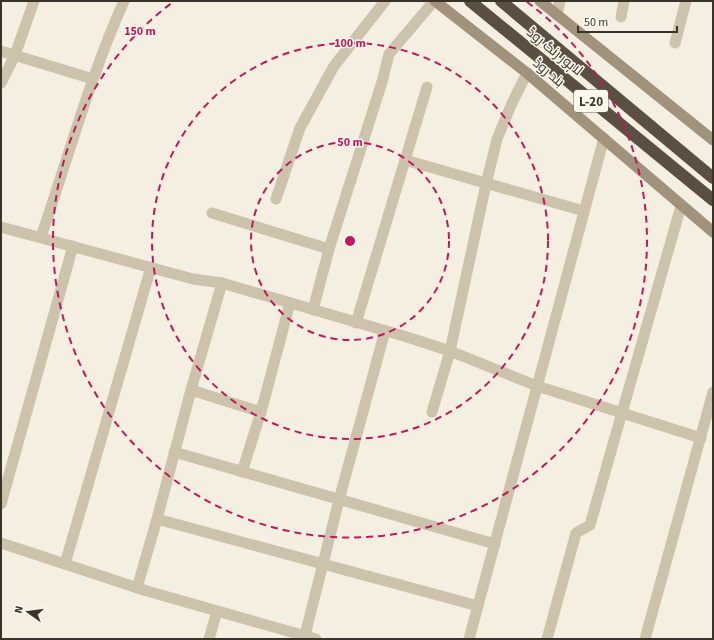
<svg xmlns="http://www.w3.org/2000/svg" width="714" height="640" viewBox="0 0 714 640" font-family="'Source Sans 3',Cairo,sans-serif">
<style>
.lines{fill:none;stroke-linecap:round;stroke-linejoin:round}
.minor{stroke:#cdc2ab;stroke-width:11}
.secondary{stroke:#a1927c;stroke-width:11}
.motorway{stroke:#5b4f41;stroke-width:12}
.ring{fill:none;stroke:#c2185b;stroke-width:2;stroke-dasharray:7 5}
.labels{text-anchor:middle;stroke-width:3;stroke-linejoin:round;paint-order:stroke}
.shield{fill:#fbf8ed;stroke:#746e64;stroke-width:1}
.shield-label{font-size:13px;font-weight:bold;fill:#3a332a}
.street-label{font-size:14px;fill:#3a332a;stroke:#fbf8ed}
.centre{fill:#c2185b;stroke:#fbf8ed;stroke-width:2}
.ring-label{font-size:12px;text-anchor:middle;font-weight:bold;fill:#c2185b;stroke:#fbf8ed;stroke-width:3;stroke-linejoin:round;paint-order:stroke}
</style>
<rect width="100%" height="100%" fill="#f4efe0"/>
<g class="lines">
<!-- minor -->
<g class="minor">
<polyline points="557,15 560,1"/>
<polyline points="621,17 624,1"/>
<polyline points="675,43 686,1"/>
<polyline points="1,51 93,79"/>
<polyline points="1,83 15,55 34,1"/>
<polyline points="405,160 584,211"/>
<polyline points="276,199 300,128 334,66 385,1"/>
<polyline points="212,213 329,249"/>
<polyline points="1,227 193,279 222,283 407,337 450,351 537,386 701,438"/>
<path d="M41,237c27,-79 49,-160 83,-236"/>
<polyline points="313,310 329,249 382,82 389,54 434,1"/>
<polyline points="356,323 427,87"/>
<polyline points="191,390 261,412"/>
<polyline points="432,412 450,351 486,184 497,139 512,103 527,73"/>
<polyline points="174,452 495,544"/>
<polyline points="242,472 261,412 290,303"/>
<polyline points="1,504 73,246"/>
<polyline points="157,519 478,606"/>
<polyline points="1,543 147,591 316,639"/>
<polyline points="65,564 151,267"/>
<polyline points="137,588 157,519 191,390 222,283"/>
<polyline points="305,635 339,500 385,331"/>
<polyline points="209,639 217,611"/>
<polyline points="469,639 604,138"/>
<polyline points="547,639 576,533 590,525 681,206"/>
<polyline points="645,639 713,392"/>
</g>
<!-- secondary -->
<g class="secondary">
<polyline points="435,1 527,73 713,232"/>
<polyline points="540,1 713,140"/>
</g>
<!-- motorway -->
<g class="motorway">
<polyline points="470,1 713,200"/>
<polyline points="501,1 713,178"/>
</g>
</g>
<!-- distance rings -->
<g class="ring">
<circle cx="350" cy="241" r="99"/>
<circle cx="350" cy="241" r="198"/>
<path d="M527 2A297 297 0 1 1 173 2"/>
</g>
<g class="labels">
<!-- shield labels -->
<rect class="shield" x="574" y="90" width="34" height="22" rx="3"/>
<g class="shield-label">
<text x="591" y="106">L-20</text>
</g>
<!-- street labels -->
<g class="street-label">
<text transform="translate(555 51) rotate(39)" y="5">لاہور رنگ روڈ</text>
<text transform="translate(549 72) rotate(40)" y="5">بند روڈ</text>
</g>
</g>
<circle cx="350" cy="241" r="6" class="centre"/>
<g class="ring-label">
<text x="140" y="35">150 m</text>
<text x="350" y="47">100 m</text>
<text x="350" y="146">50 m</text>
</g>
<!-- border -->
<rect width="714" height="640" fill="none" stroke="#3a332a" stroke-width="4"/>
<!-- north arrow -->
<g transform="translate(28 612) rotate(284)" stroke="#fbf8ed" stroke-width="3" paint-order="stroke">
<path d="M0-3L7 15L0 10L-7 15Z" fill="#3a332a"/>
<text y="-6" font-size="11" font-weight="bold" text-anchor="middle" fill="#3a332a">N</text>
</g>
<!-- scale -->
<path d="M578 26v6h99v-6" fill="none" stroke="#3a332a" stroke-width="2"/>
<text x="584" y="26" font-size="12" fill="#3a332a" stroke="#fbf8ed" stroke-width="3" paint-order="stroke">50 m</text>
</svg>
